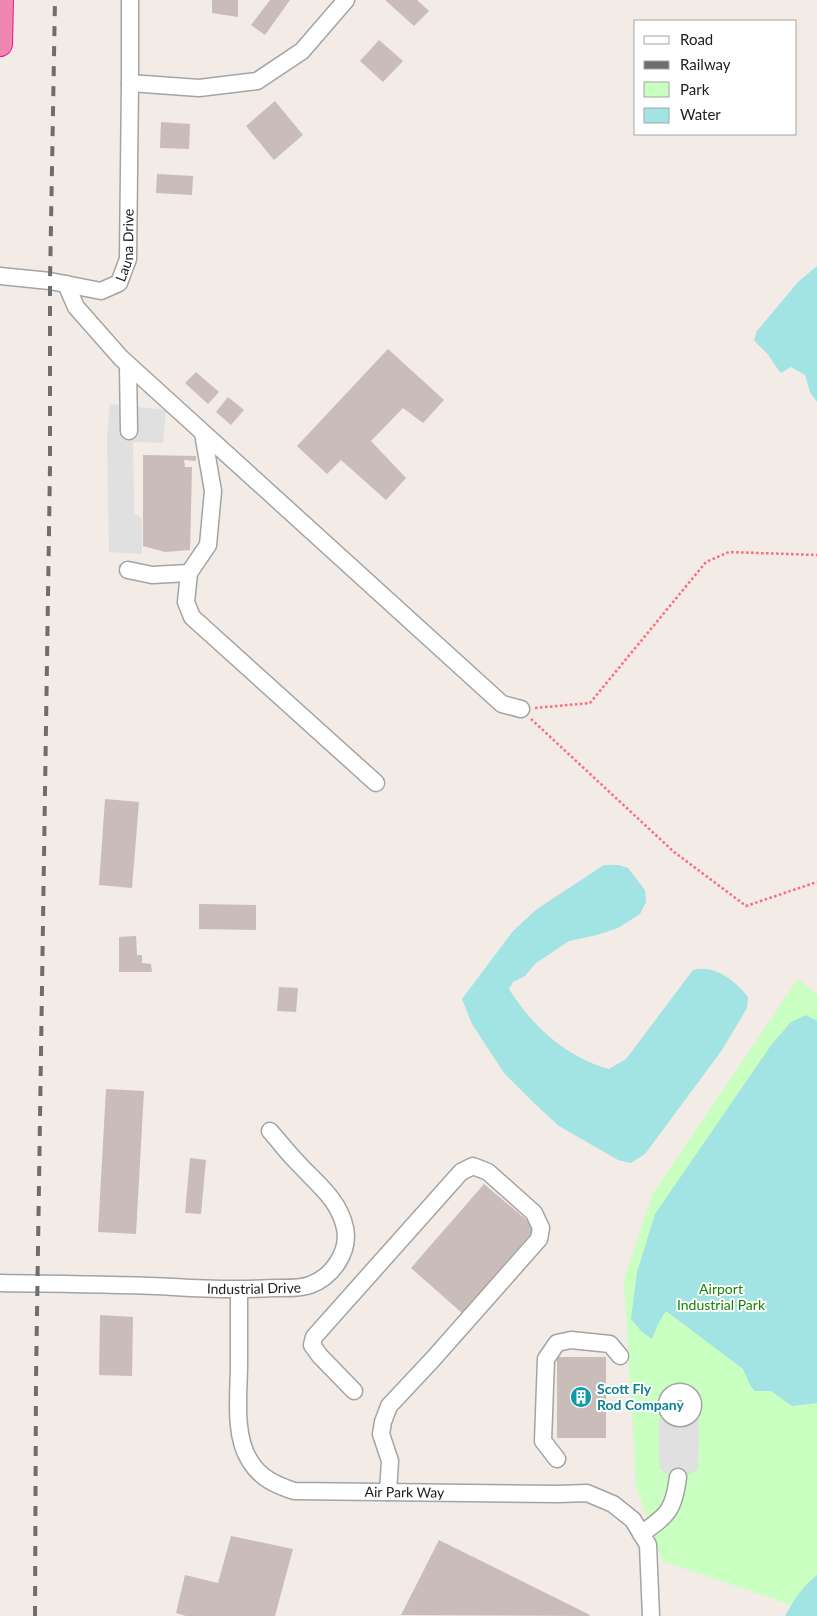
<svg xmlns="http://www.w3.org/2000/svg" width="817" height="1616" viewBox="0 0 817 1616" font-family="Lato,sans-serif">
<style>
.park{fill:#c9ffc0}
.parking{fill:#e0e0e0}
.water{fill:#a2e3e3}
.building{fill:#cabcb9}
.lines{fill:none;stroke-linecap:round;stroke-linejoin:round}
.minor-casing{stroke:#a4a4a4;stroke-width:19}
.highway-casing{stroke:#ec1691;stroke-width:26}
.path{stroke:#ff6a7c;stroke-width:2.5;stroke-dasharray:2.5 2.5;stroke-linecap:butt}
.minor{stroke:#fff;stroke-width:16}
.highway{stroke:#f087b2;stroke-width:24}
.rail{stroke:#6e6e6e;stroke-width:4;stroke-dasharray:10 10;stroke-linecap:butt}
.labels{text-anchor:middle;stroke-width:4;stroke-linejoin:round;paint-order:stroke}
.street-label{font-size:14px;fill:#202020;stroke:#fff}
.park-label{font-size:14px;fill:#158602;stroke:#fff}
.culture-label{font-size:14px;font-weight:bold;fill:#0d838f;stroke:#fff;text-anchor:start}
</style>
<rect width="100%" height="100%" fill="#f2ebe6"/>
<!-- park -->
<polygon class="park" points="798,979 817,995 817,1575 804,1588 791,1605 662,1561 636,1486 624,1280 652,1195"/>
<!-- parking -->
<g class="parking">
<polygon points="110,404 166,410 163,443 133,442 134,514 142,518 142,554 109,552 107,437"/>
<polygon points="659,1417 670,1426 685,1423 699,1418 698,1469 684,1477 670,1476 659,1468"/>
</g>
<!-- water -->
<g class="water">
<path d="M817,266v136l-7,-10 -5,-17 -14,-8 -10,6c-5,-6 -8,-11 -12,-17 -4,-6 -11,-10 -15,-16l3,-9 41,-49z"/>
<path d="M604,865h15l9,3 17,22 1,12 -6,12 -22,14 -21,7 -28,6 -33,22 -11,13 -12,6 -4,7c23,37 57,68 100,80l17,-10 67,-89c22,-6 42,11 55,27l-1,11 -25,42 -77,104 -14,9 -13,-3 -59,-34 -24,-22 -31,-31 -32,-49 -10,-25 51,-68 24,-22z"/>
<polygon points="806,1015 817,1021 817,1403 792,1406 771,1391 755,1391 750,1385 743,1369 666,1311 658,1324 652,1339 641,1331 631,1319 637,1272 655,1214 772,1044 791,1022"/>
<path d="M817,1575v41h-32c8,-15 18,-30 32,-41z"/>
</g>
<!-- building -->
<g class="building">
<polygon points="212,0 238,0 238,17 212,13"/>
<polygon points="270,0 290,0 265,35 251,25"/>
<polygon points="385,0 417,0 429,11 414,26"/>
<polygon points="379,40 403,61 383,82 360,61"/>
<polygon points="275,101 303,135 274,160 246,126"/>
<polygon points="161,122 190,124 189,149 160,148"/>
<polygon points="157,174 193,176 192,195 156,193"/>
<polygon points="388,349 444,400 423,423 403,408 371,441 406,478 386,500 341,460 327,474 297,446"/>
<polygon points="196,372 219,392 208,404 185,383"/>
<polygon points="228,397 244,410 231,425 216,412"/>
<polygon points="143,455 196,456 196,461 184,460 185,467 192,467 190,550 165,552 143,546"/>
<polygon points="105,799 139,802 132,888 99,885"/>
<polygon points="199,904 256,905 256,930 199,929"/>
<polygon points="136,936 137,955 142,955 142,963 151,964 152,972 119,972 119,937"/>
<polygon points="279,987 298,988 296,1012 277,1011"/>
<polygon points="106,1089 144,1091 136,1234 98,1232"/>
<polygon points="190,1158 206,1160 201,1214 185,1213"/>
<polygon points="484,1184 536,1228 462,1313 411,1268"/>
<polygon points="100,1315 133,1317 132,1376 99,1375"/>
<rect x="557" y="1357" width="49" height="81"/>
<polygon points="231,1536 293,1549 275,1616 186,1616 176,1613 185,1575 218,1583"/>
<polygon points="439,1540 590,1615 589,1616 401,1615"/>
</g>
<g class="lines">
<!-- minor casing -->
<g class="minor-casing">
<g id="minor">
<polyline points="130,0 130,83 199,88 257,81 302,51 346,0"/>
<path id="s1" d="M0,276l50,5 51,10 18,-8 9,-24 2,-176"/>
<polyline points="66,284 76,307 121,358 502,704 521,709"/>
<polyline points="128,365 129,431"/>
<polyline points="203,433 213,491 208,545 189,573 186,602 192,617 376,783"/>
<polyline points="128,570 152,575 189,573"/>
<path id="s2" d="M0,1283c58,1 116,1 174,4 33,2 66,3 99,1 12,0 26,1 37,-3 22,-8 40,-33 35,-57 -6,-29 -29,-45 -48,-66 -10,-10 -18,-21 -27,-31"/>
<path id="s3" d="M239,1290c0,25 0,49 0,73 0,31 -6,72 11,98 10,17 26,24 44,30l264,3 29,-1 26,11 20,16 15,25 3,71"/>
<polyline points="354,1391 320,1356 312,1345 314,1337 461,1172 473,1166 488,1172 534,1213 541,1228 539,1239 433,1359 389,1406 383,1422 381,1434 390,1461 388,1492"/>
<circle cx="680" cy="1405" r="13"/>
<polyline points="557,1459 543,1441 546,1359 557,1343 571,1340 610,1344 620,1356"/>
<path d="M641,1534c27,-19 33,-24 37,-57"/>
</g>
</g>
<!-- highway casing -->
<g class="highway-casing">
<polyline id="highway" points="0,44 1,0"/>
</g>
<!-- path -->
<g class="path">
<polyline points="535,708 590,703 706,562 729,552 817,555"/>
<polyline points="531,719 674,852 746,906 817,882"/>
</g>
<!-- minor -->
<use href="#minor" class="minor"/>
<!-- highway -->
<use href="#highway" class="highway"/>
<!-- rail -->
<polyline class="rail" points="35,1616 36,1379 50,466 50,281 55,0"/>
</g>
<!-- icons -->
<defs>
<g id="building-disc" transform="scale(1.125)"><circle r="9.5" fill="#0f9aa8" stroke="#fff"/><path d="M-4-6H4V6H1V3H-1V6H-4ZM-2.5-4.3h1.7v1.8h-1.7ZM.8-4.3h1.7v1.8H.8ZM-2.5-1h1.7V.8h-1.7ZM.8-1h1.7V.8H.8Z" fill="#fff"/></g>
</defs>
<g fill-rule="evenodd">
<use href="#building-disc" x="581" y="1397"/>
</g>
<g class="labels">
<!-- street labels -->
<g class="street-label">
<text dy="5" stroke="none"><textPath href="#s1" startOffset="161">Launa Drive</textPath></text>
<text dy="5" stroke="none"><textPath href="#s2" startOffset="254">Industrial Drive</textPath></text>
<text dy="5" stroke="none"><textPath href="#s3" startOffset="338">Air Park Way</textPath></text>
</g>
<!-- park labels -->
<g class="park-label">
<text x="721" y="1294">Airport<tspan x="721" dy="16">Industrial Park</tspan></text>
</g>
<!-- culture labels -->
<g class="culture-label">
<text x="597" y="1394">Scott Fly<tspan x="597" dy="16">Rod Company</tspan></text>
</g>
</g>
<!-- legend -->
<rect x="634" y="20" width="162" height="115" fill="#ffffff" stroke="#a6a6a6"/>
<rect x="644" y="36" width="25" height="8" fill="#ffffff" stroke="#a6a6a6"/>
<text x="680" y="45" font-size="15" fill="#202020">Road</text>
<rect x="644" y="61" width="25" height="8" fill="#6e6e6e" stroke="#a6a6a6"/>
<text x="680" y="70" font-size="15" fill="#202020">Railway</text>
<rect x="644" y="82" width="25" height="15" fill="#c9ffc0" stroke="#a6a6a6"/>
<text x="680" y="95" font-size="15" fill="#202020">Park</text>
<rect x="644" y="108" width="25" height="15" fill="#a2e3e3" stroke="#a6a6a6"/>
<text x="680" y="120" font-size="15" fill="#202020">Water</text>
</svg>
